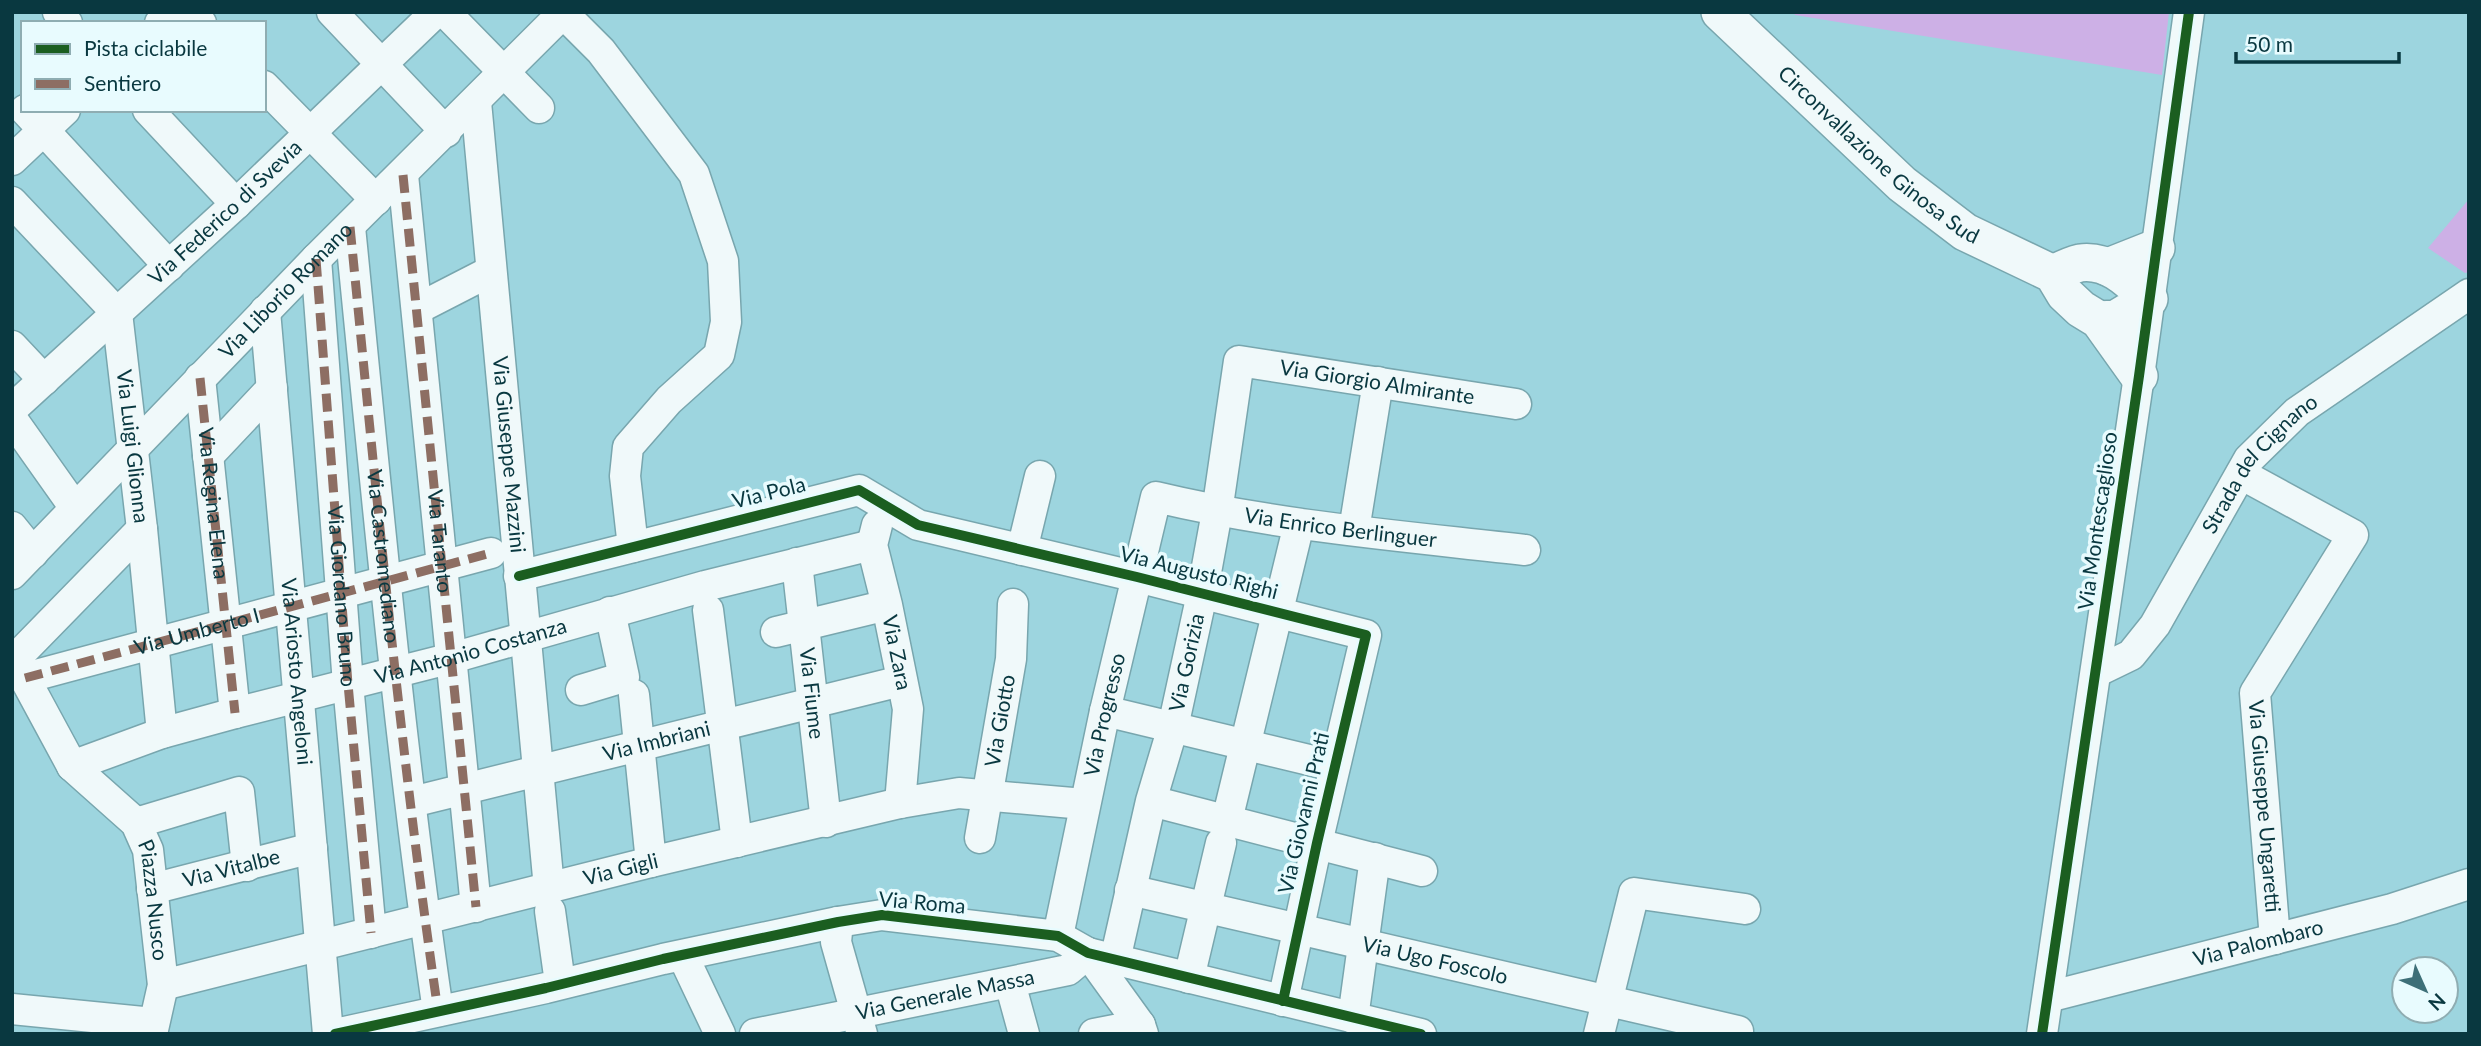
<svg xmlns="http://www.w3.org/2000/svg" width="2481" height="1046" viewBox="0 0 2481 1046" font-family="Lato,sans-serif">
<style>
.green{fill:#cdb0e6}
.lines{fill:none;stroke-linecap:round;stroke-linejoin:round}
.minor-casing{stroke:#78a6ae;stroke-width:33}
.major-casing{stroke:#78a6ae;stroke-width:40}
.minor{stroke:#f0f9fa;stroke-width:30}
.major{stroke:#f0f9fa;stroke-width:37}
.quiet{stroke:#8d6e63;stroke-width:9;stroke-dasharray:18 9;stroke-linecap:butt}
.cycleway-casing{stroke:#e8fbfe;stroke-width:15}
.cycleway{stroke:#1b5e20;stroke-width:10}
.labels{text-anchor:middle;stroke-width:7;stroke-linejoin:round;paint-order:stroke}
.street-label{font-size:21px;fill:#093840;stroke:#e8fbfe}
</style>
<rect width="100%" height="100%" fill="#9dd5df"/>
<!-- green -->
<g class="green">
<polygon points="1793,12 2169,12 2162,75 1795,15"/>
<polygon points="2469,199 2469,272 2465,273 2428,248"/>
</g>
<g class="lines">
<!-- minor casing -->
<g class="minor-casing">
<g id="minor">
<polyline points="58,12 67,23"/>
<polyline points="191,12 201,23"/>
<polyline points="332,12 446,132"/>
<polyline points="445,12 539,108"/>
<polyline points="562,12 601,51 694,174 723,261 726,322 719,355 669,400 628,447 625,476 633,547"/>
<polyline points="160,23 171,12"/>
<polyline points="264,86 376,200"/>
<path id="s1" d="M476,102l73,786"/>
<polyline points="25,110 169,266"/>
<polyline points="148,110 236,204"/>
<polyline points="12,160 65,110"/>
<polyline points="403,175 476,907"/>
<path id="s2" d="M12,202l105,111 25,216 20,204"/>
<path d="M350,227c26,261 50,524 88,784"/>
<polyline points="316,259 348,684 371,933"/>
<polyline points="417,309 491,271"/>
<path id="s3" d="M265,311l63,723"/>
<polyline points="12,346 44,380"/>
<polyline points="200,378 235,713"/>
<path id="s4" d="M12,409l224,-205 200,-192"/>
<polyline points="12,419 75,508"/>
<polyline points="208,456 272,388"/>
<path id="s5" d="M2241,474l112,61 -98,158 20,246"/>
<path id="s6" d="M877,525l-5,20 15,60 21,104 -8,94"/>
<polyline points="12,527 33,553"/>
<polyline points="1354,530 1378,382"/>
<polyline points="1022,550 1040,476"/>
<path id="s7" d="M797,563l29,259"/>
<path id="s8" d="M12,574l304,-315 248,-247"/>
<polyline points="519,576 859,490 918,525 1137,577 1366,635 1317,843 1283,1001"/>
<polyline points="708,610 737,842"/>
<polyline points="776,632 875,608"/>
<path id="s9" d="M12,655l60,111 64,57 12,27 15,135 -11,49"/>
<polyline points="15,659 142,529"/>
<path id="s10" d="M2096,672l35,-17 24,-30 94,-166 48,-47 172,-118"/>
<path id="s11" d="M25,678l466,-125"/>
<polyline points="581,690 624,677 610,612"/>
<polyline points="634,695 651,862"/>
<polyline points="1105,711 1334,766"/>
<path id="s12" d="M72,766l90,-33 73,-20 217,-55 253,-72 167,-41"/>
<path id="s13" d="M412,802l489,-121"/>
<polyline points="1163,804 1422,871"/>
<polyline points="1227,820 1299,524"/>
<polyline points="136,823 239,792 247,866"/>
<path id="s14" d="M980,838l31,-179 2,-55"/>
<path id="s15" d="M152,889l160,-41"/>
<path id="s16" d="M1130,890l608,141"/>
<polyline points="550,911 560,983"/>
<polyline points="838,922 836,942 862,1034"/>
<path id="s17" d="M1058,936l47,-225 51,-214c121,29 246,39 369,53"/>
<polyline points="1088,953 1140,1025 1143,1034"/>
<polyline points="683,956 720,1034"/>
<path id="s18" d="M1115,960l36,-159 22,-74 29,-133 15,-82 22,-151 277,43"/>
<polyline points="1189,978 1221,843"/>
<polyline points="1010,983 1024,1034"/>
<path id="s19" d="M163,985l488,-123 249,-59 59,-10 125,11"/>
<path id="s20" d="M2048,997l344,-88 77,-25"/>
<polyline points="12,1009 153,1023"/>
<polyline points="1353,1018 1375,858"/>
<polyline points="335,1034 546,988 663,959 838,922 882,915 1058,936 1088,953 1421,1034"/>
<path id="s21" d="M755,1034l313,-64 20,-17"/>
<polyline points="1094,1034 1140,1025"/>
<polyline points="1599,1034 1634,893 1745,909"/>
<polyline points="2042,1034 2139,376 2189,12"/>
</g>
</g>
<!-- major casing -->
<g class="major-casing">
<g id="major">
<path id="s22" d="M1720,12l182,172 63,48 88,42 12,20 16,15 18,11 40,56"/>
<polyline points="2108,267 2156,248"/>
<path d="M2053,274c8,-4 18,-9 27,-11 29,-4 50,18 69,36l-33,20 -17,1"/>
</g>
</g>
<!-- minor -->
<use href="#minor" class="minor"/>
<!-- major -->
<use href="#major" class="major"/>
<!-- quiet -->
<g class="quiet">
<path id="s23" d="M403,175l73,732"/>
<path id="s24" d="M350,227c26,261 50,524 88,784"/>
<path id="s25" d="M316,259l32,425 23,249"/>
<path id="s26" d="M200,378l35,335"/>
<polyline points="25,678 491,553"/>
</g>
<!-- cycleway casing -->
<g class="cycleway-casing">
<g id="cycleway">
<polyline points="519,576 859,490 918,525 1137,577 1366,635 1317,843 1283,1001"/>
<polyline points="335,1034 546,988 663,959 838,922 882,915 1058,936 1088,953 1421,1034"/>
<polyline points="2042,1034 2139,376 2189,12"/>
</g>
</g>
<!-- cycleway -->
<use href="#cycleway" class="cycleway"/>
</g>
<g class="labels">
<!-- street labels -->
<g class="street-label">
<text dy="7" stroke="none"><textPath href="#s22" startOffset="214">Circonvallazione Ginosa Sud</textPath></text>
<text dy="7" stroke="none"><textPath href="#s4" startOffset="290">Via Federico di Svevia</textPath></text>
<text dy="7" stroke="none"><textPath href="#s8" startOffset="394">Via Liborio Romano</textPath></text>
<text dy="7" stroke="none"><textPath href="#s18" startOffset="752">Via Giorgio Almirante</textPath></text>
<text dy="7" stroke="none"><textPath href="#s2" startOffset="287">Via Luigi Glionna</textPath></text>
<text dy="7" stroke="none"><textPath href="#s1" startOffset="354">Via Giuseppe Mazzini</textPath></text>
<text dy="7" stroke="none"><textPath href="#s10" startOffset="271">Strada del Cignano</textPath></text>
<text transform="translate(769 493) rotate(-14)" y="7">Via Pola</text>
<text dy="7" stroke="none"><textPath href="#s26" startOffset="126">Via Regina Elena</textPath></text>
<text transform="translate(2098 521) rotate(-82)" y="7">Via Montescaglioso</text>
<text dy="7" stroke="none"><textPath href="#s17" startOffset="637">Via Enrico Berlinguer</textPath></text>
<text dy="7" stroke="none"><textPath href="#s23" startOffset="368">Via Taranto</textPath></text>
<text dy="7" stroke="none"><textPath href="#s24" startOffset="331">Via Castromediano</textPath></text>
<text transform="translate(1199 573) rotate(14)" y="7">Via Augusto Righi</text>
<text dy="7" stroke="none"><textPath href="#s25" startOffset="338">Via Giordano Bruno</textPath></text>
<text dy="7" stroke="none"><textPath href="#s11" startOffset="178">Via Umberto I</textPath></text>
<text dy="7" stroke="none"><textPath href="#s12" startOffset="415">Via Antonio Costanza</textPath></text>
<text dy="7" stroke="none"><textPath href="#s6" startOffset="131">Via Zara</textPath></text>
<text dy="7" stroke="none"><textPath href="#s18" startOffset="306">Via Gorizia</textPath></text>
<text dy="7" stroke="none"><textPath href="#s3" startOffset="362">Via Ariosto Angeloni</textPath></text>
<text dy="7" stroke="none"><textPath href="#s7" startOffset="131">Via Fiume</textPath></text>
<text dy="7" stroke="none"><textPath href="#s17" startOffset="226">Via Progresso</textPath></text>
<text dy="7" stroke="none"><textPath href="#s14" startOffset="119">Via Giotto</textPath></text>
<text dy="7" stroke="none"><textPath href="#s13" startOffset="252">Via Imbriani</textPath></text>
<text dy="7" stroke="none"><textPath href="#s5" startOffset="427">Via Giuseppe Ungaretti</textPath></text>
<text transform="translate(1304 813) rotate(-77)" y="7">Via Giovanni Prati</text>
<text dy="7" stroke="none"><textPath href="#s15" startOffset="82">Via Vitalbe</textPath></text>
<text dy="7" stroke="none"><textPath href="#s19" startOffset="472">Via Gigli</textPath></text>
<text dy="7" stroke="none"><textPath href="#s9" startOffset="292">Piazza Nusco</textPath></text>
<text transform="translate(922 903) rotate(5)" y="7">Via Roma</text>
<text dy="7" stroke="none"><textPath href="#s20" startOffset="217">Via Palombaro</textPath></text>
<text dy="7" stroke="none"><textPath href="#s16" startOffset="313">Via Ugo Foscolo</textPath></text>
<text dy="7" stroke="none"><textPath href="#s21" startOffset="194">Via Generale Massa</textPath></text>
</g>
</g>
<!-- border -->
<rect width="2481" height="1046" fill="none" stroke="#093840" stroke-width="28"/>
<!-- legend -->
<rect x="21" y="21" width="245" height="91" fill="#e8fbfe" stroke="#8fadb2" stroke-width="2"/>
<rect x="35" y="44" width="35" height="10" fill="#1b5e20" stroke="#8fadb2" stroke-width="2"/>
<text x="84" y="56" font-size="21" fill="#093840">Pista ciclabile</text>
<rect x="35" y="79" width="35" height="10" fill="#8d6e63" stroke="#8fadb2" stroke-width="2"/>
<text x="84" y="91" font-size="21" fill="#093840">Sentiero</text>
<!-- north arrow -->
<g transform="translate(2425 990) rotate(135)"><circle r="33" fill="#e8fbfe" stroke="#8fadb2" stroke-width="2"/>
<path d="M0-5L12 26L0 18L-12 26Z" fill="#3d6f78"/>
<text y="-10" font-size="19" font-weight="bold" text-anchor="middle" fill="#093840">N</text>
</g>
<!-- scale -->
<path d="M2236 52v10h163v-10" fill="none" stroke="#093840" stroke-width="3.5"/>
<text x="2246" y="52" font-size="21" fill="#093840" stroke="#e8fbfe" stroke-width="5" paint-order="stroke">50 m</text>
</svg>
